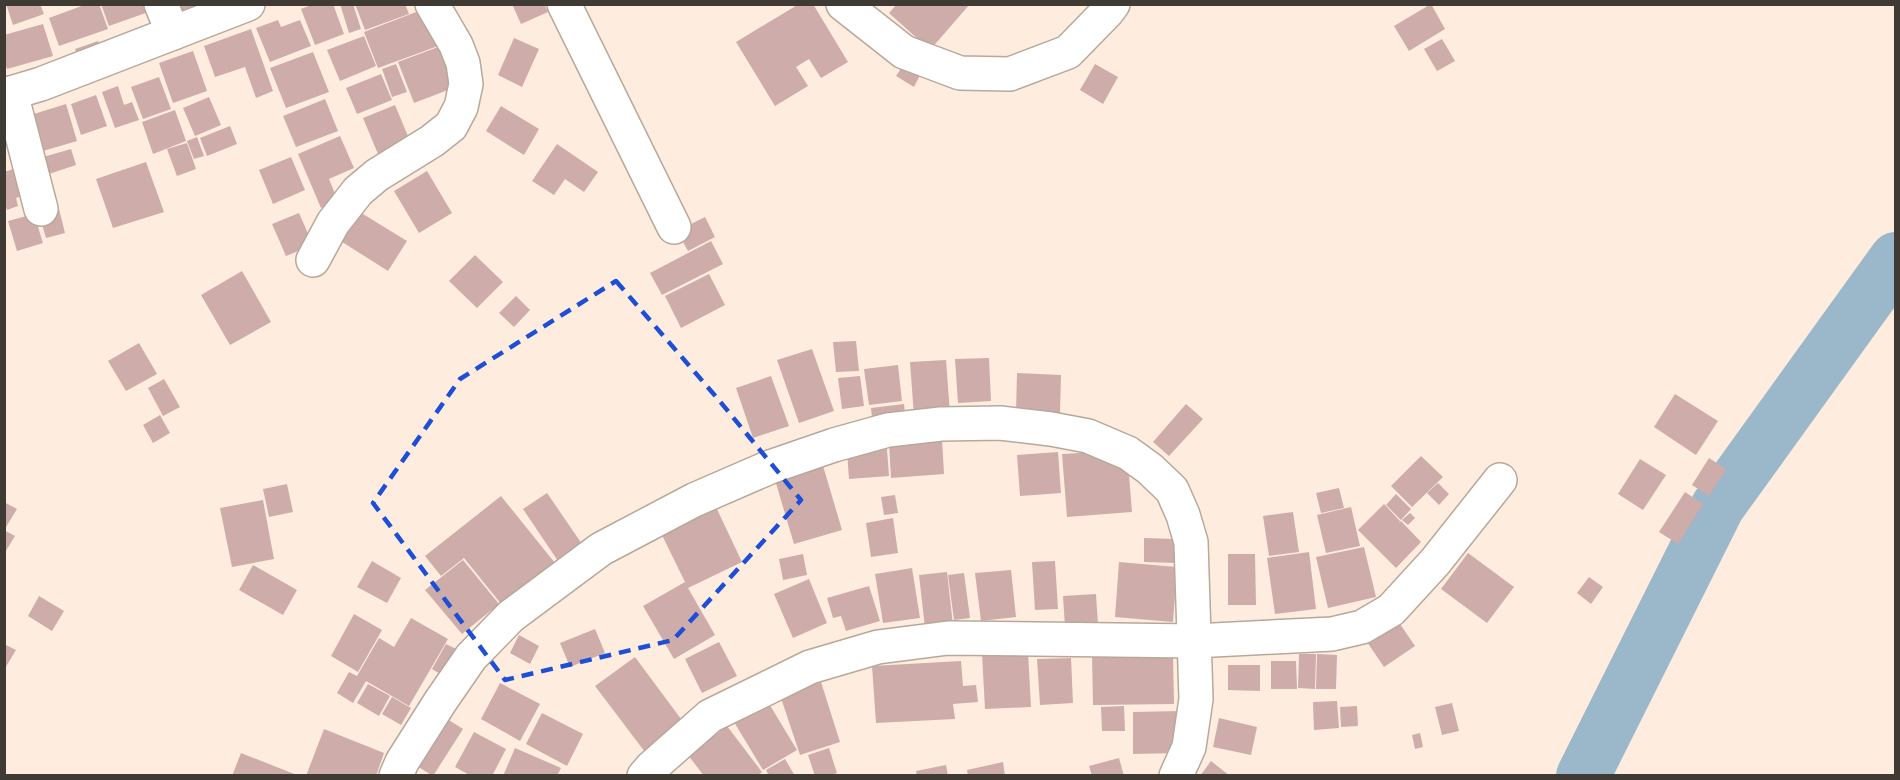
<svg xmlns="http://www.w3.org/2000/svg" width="1900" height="780" viewBox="0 0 1900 780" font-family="Ubuntu,sans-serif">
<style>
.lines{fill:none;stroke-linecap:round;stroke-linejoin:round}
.river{stroke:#9bb7ca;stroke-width:54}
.building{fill:#ceacaa}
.minor-casing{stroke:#b8a89a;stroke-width:36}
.minor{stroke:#fff;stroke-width:33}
.marked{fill:none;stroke:#1d4ed8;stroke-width:4.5;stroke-dasharray:12 8;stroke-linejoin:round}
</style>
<rect width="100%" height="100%" fill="#feedde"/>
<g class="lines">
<!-- river -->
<polyline class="river" points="1583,776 1718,506 1896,259"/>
</g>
<!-- building -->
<g class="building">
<polygon points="6,4 40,4 44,14 13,25"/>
<polygon points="87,4 99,4 108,29 59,46 49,18"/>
<polygon points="101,4 152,4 154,10 109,26"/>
<polygon points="178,4 207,4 181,14"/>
<polygon points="314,4 333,4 344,34 315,45 301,9"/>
<polygon points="340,4 353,4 361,29 349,33"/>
<polygon points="355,4 405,4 409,14 365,30"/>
<polygon points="512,4 544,4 548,12 521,24"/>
<polygon points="799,4 813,4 848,62 821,78 809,59 796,67 808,86 775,106 736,42"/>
<polygon points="897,4 970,4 930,50 889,13"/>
<polygon points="1431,4 1445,29 1409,51 1394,26"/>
<polygon points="424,9 438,46 378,68 364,32"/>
<polygon points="278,20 281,27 300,20 311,46 270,62 256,28"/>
<polygon points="43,24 53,56 7,69 4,61 4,35"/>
<polygon points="251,29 273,91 256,98 245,67 215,77 204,46"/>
<polygon points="364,36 376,66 340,81 327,50"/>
<polygon points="514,38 539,49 522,87 498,75"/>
<polygon points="1442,39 1455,61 1437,71 1424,49"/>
<polygon points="98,41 103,56 80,64 75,49"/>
<polygon points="446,44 461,85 414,103 398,62"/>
<polygon points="193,51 207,91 173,103 159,63"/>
<polygon points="313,52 329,92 286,108 270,68"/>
<polygon points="396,64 407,92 392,97 382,69"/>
<polygon points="904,64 921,73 914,87 896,76"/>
<polygon points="1095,64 1118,77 1103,104 1080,90"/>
<polygon points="381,74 392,100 357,114 346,88"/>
<polygon points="159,77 171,109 143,119 131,87"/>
<polygon points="118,86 124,105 132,102 139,120 115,128 102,92"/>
<polygon points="96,95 107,126 81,135 71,104"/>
<polygon points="209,97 221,125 195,136 183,108"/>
<polygon points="325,99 338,131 296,147 283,116"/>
<polygon points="66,104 77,141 33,154 21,118"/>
<polygon points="395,105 410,141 378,154 363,118"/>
<polygon points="501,106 539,129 524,155 486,131"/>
<polygon points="175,110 186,141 153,154 142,122"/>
<polygon points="230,126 237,144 207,156 200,138"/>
<polygon points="340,136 354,168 329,179 338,201 321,208 298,154"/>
<polygon points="197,137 204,156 194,159 187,141"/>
<polygon points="187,143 196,169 177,176 167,149"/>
<polygon points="557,144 598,172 584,192 565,179 554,195 532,181"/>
<polygon points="71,149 76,165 49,174 43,157"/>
<polygon points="291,157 305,190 273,204 259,170"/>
<polygon points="146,162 164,212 113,228 96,179"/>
<polygon points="17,168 25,195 16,198 18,206 7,210 4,201 4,172"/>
<polygon points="427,171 452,213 419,233 394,191"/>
<polygon points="59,209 65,233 46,238 39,214"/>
<polygon points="358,211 407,241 388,271 339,240"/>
<polygon points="299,213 313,245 286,256 272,224"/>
<polygon points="34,214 43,243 17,251 8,221"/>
<polygon points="705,217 715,237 688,251 677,231"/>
<polygon points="711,241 723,264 662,295 650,273"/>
<polygon points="475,255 503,282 477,308 449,281"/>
<polygon points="242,271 271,322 230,345 201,295"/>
<polygon points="709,274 725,305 681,328 665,296"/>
<polygon points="516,296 530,310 514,327 499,313"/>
<polygon points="856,341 859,371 836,372 833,342"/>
<polygon points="139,343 157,374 126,391 108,361"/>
<polygon points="812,349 834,411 799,423 777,360"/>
<polygon points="989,358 991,401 958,403 955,359"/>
<polygon points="946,360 950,414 914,416 910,362"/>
<polygon points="898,365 902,401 869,405 864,369"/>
<polygon points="1017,373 1061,375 1060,414 1016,412"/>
<polygon points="771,376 789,426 753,438 736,388"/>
<polygon points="860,376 864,406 842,409 838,378"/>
<polygon points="164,379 180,407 163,416 148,388"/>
<polygon points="1675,394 1718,421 1696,455 1654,427"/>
<polygon points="904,404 906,423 873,427 871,408"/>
<polygon points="1186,404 1203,419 1169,456 1153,442"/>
<polygon points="160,415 170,433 153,443 143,425"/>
<polygon points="942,439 944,474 891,478 889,442"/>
<polygon points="887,449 889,476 849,479 847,452"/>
<polygon points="1116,451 1128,462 1132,512 1067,517 1062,454"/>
<polygon points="1058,452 1061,493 1020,496 1017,455"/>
<polygon points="1421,456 1443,477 1412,507 1391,486"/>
<polygon points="1709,458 1726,469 1709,496 1692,485"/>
<polygon points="821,459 842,530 794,544 773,473"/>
<polygon points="1640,459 1666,475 1643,510 1618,494"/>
<polygon points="1438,483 1449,494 1439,505 1427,493"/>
<polygon points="287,484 293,512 269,517 263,489"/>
<polygon points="1339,488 1344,508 1321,513 1316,493"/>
<polygon points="1685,492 1703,504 1678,544 1659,532"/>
<polygon points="547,493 582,544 558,561 523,509"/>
<polygon points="1396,494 1411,509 1401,520 1386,505"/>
<polygon points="895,495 898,513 884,515 881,497"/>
<polygon points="501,496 555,563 502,605 464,558 441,576 425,556"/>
<polygon points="263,500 274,559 232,567 220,508"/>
<polygon points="4,502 17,509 6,527 4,526"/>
<polygon points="1384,504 1400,521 1399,523 1401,521 1421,542 1396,568 1358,530"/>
<polygon points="716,507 742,562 688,588 715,635 674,659 643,606 685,582 661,533"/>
<polygon points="1351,507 1360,546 1326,553 1317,515"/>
<polygon points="1293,512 1299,552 1269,556 1263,516"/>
<polygon points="1410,513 1415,518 1408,525 1402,520"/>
<polygon points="893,518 898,553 871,557 866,523"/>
<polygon points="4,530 15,536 4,554"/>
<polygon points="1144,538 1176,539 1176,563 1144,562"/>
<polygon points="1364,547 1376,597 1328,608 1316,557"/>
<polygon points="1309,552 1316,609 1275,614 1267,558"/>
<polygon points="1468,553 1514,587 1487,623 1441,589"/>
<polygon points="803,554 807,575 783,580 779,559"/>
<polygon points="1228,554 1255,554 1256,605 1228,605"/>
<polygon points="463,560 499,604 462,634 425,590"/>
<polygon points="372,561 401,578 387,603 357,587"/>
<polygon points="1055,561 1058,609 1035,610 1032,562"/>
<polygon points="1119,562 1177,567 1173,622 1115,617"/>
<polygon points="253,565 297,590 283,615 239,590"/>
<polygon points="912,568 920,618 883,623 875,574"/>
<polygon points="1011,570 1016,617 981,621 975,573"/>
<polygon points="947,572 953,625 925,628 919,575"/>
<polygon points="964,573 970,618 954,620 948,575"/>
<polygon points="1589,577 1603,587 1591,604 1577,593"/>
<polygon points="809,579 827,623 793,638 774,594"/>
<polygon points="869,586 880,621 846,631 841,616 833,618 827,598"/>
<polygon points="1096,594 1098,625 1065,627 1063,596"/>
<polygon points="39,596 64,611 52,631 28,616"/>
<polygon points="354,614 382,630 358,672 331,656"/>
<polygon points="411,618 448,639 409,706 366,681 353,703 337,693 349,672 357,676 379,638 394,647"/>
<polygon points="1398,621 1415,646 1384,667 1367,642"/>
<polygon points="595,629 605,653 570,667 560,643"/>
<polygon points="519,635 539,646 530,664 510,653"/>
<polygon points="719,642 737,676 702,693 685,659"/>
<polygon points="4,644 16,650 4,670"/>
<polygon points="446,644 460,651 445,677 432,669"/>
<polygon points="1028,652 1031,707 985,709 982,654"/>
<polygon points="1173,653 1174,704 1093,705 1092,654"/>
<polygon points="1299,654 1316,654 1315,689 1298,688"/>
<polygon points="1317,654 1337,655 1336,689 1316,689"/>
<polygon points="635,657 684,723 645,752 595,686"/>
<polygon points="1071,658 1073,703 1040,705 1037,659"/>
<polygon points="961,661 963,686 976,685 978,702 953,704 955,719 876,723 872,666"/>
<polygon points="1271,661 1296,661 1297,689 1271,689"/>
<polygon points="1228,665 1260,665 1260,691 1228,690"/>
<polygon points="821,682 840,742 800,755 780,695"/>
<polygon points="500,683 540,704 520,741 481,719"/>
<polygon points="368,684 390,696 379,716 357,703"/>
<polygon points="392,697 411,708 401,725 382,714"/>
<polygon points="1337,701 1339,728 1314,730 1313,702"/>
<polygon points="768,702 797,750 763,770 734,722"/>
<polygon points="1452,703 1459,731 1442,735 1435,707"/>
<polygon points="1124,706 1125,731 1102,731 1101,707"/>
<polygon points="1357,706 1358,726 1341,727 1340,707"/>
<polygon points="1179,711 1180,753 1133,754 1133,712"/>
<polygon points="542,713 583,734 567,766 526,744"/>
<polygon points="441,715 463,729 433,776 412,763"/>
<polygon points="1219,718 1257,727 1251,755 1213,747"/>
<polygon points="727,726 762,772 757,776 704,776 688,755"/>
<polygon points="324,729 384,753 376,776 306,776"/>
<polygon points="474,732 506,749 492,776 471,776 455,767"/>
<polygon points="1420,733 1423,747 1415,749 1412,735"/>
<polygon points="515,748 561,768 557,776 503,776"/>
<polygon points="829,748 837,773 828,776 815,776 808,755"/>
<polygon points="241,753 297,775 297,776 232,776"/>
<polygon points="1119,758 1124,776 1092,776 1089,766"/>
<polygon points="785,759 795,776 769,776 766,770"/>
<polygon points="1211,761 1230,776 1200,776"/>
<polygon points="1003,762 1005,776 968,776 967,770"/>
<polygon points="946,765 948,776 917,776 916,771"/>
</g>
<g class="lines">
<!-- minor casing -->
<g class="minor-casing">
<g id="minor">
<polyline points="161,4 173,33"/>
<polyline points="564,4 674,227"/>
<polyline points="843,4 904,52 960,73 1010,74 1068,52 1107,12 1113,4"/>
<polyline points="11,93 41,209"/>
<polyline points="4,95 41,84 248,4"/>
<polyline points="313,260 333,223 358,191 377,175 432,141 451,126 461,107 466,84 463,63 456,45 432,4"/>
<polyline points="396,776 402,762 440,702 471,657 511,616 601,549 694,500 770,467 834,445 888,430 941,424 1000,423 1051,429 1088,436 1128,453 1150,469 1172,490 1183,515 1191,542 1196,699 1189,747 1176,776"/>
<polyline points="644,776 651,768 710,716 810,667 878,647 948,638 1194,641 1332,634 1362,627 1391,610 1435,562 1500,480"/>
</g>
</g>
<!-- minor -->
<use href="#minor" class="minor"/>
</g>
<!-- marked area -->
<path class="marked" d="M616,281l102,118 83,101 -128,140 -168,40 -132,-177 87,-124z"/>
<!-- border -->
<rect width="1900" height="780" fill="none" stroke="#403a34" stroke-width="12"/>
</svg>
